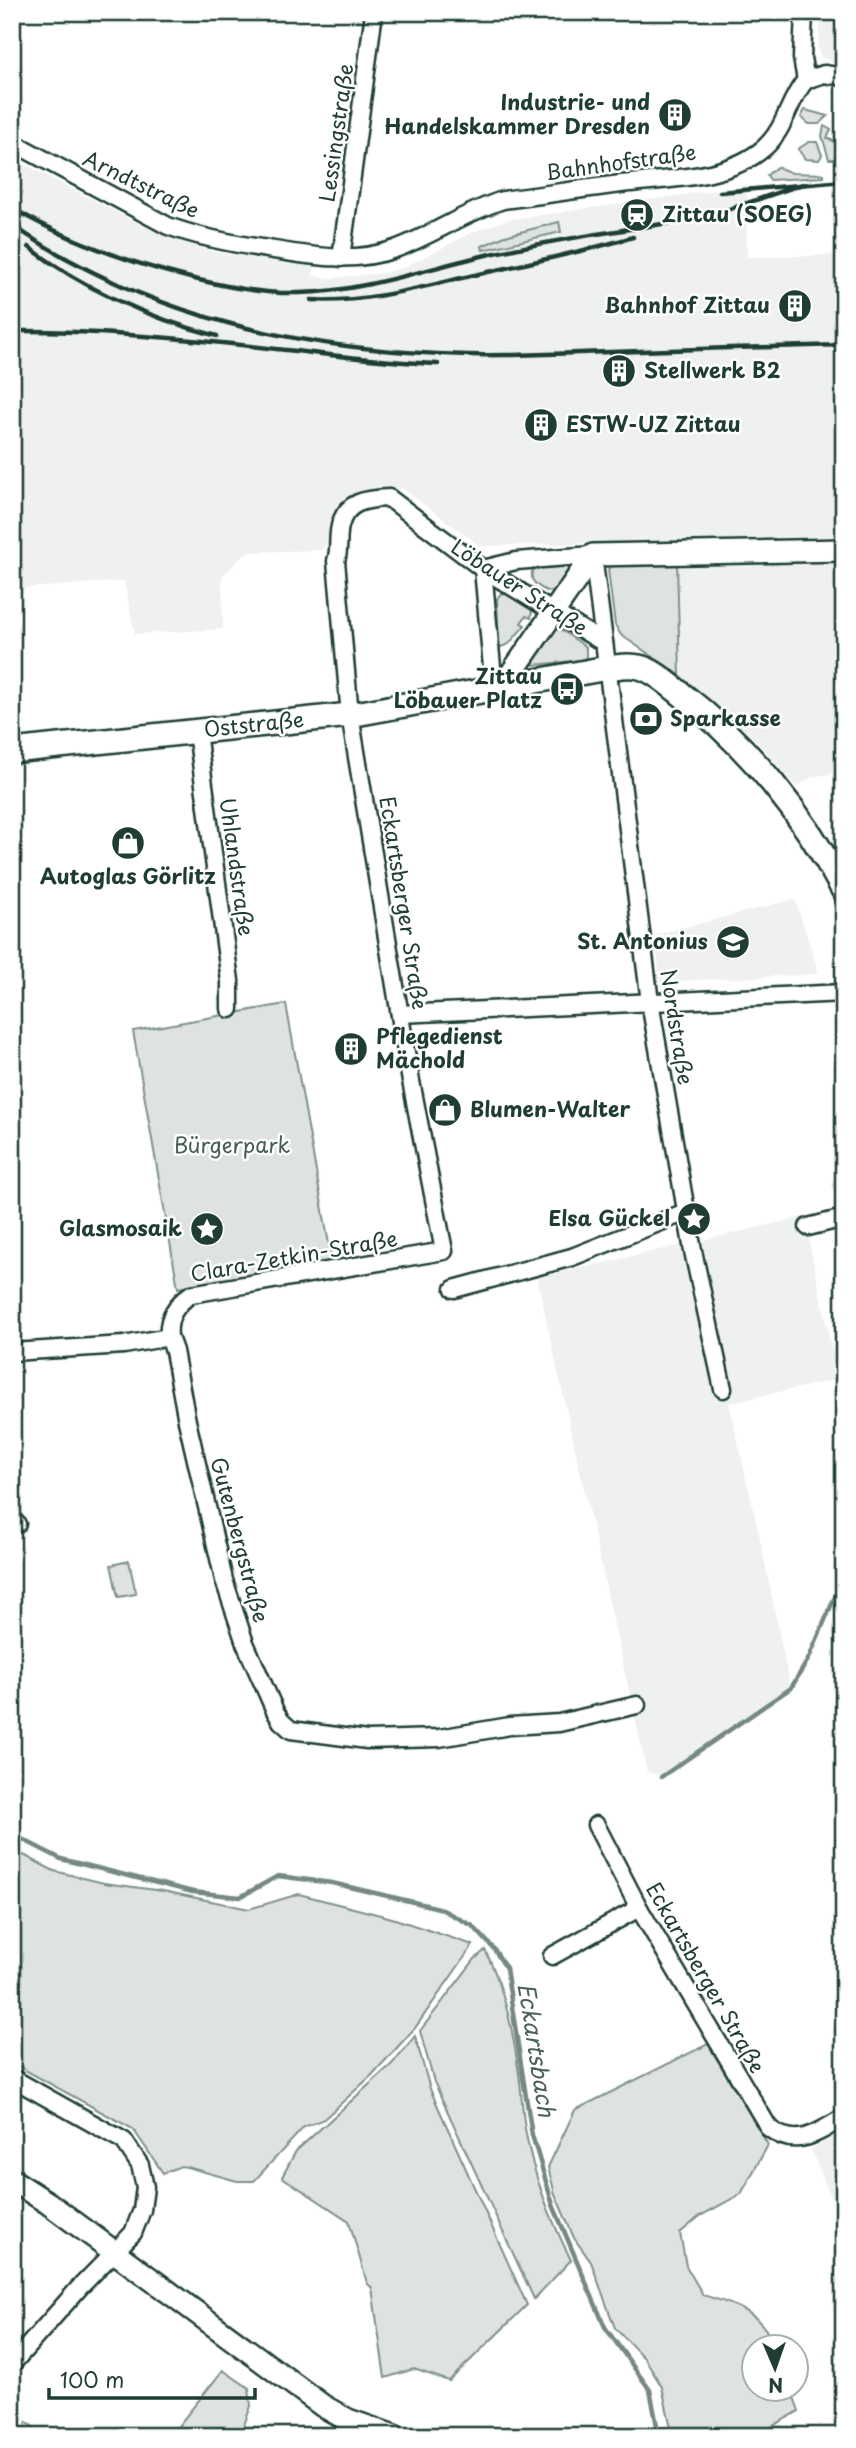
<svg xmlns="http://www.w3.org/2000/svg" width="856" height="2448" viewBox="0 0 856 2448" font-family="'Playpen Sans',sans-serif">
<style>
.built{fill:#eef1f0}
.green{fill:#dee3e2;stroke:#7e908b;stroke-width:2}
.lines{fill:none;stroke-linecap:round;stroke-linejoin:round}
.stream{stroke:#758883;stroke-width:4.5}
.minor-casing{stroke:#1f3d34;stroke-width:21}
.tertiary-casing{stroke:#1f3d34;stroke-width:26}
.secondary-casing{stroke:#1f3d34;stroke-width:28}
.minor{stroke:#fff;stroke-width:16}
.tertiary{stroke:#fff;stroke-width:21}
.secondary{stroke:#fff;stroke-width:23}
.rail{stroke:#1f3d34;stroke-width:4.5}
.labels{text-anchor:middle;stroke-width:5;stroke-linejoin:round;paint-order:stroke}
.poi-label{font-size:21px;font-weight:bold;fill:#1f3d34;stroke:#fff;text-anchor:end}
.street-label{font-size:21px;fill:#1f3d34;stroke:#fff}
.park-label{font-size:21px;fill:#455e57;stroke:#fff}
.water-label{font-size:23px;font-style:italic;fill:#4a625b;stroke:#fff}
</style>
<rect width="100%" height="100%" fill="#fff"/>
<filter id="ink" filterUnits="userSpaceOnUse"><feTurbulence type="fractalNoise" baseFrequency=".0143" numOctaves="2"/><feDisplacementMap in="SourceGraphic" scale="14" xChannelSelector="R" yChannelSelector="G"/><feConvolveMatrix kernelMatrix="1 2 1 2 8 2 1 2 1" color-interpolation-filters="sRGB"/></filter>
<g filter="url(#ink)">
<!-- built -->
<g class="built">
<polygon points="821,12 844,14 844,67 821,57 818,48"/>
<polygon points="12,158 149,229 213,252 314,267 313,276 332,278 383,273 405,267 473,232 506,220 745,186 747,187 747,257 844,255 844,536 480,546 402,488 354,517 321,550 247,552 222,576 223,629 135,634 124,581 12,589"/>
<polygon points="844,560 844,771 812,777 796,787 756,740 680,675 677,562"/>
<polygon points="795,899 819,974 660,982 655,935"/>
<polygon points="804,1217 838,1379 729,1403 762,1548 790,1687 662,1775 647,1772 537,1278"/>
<polygon points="844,2129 844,2229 811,2149"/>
</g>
<!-- green -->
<g class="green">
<polygon points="805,110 828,116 819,124 809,124 801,117"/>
<polygon points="824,126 831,130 827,138 844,146 844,159 829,159 822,136"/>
<polygon points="809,142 817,142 822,155 819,160 805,159 798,149"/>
<polygon points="777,167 792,173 824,174 824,177 770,180 767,175"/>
<polygon points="559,222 561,232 483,250 482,246 505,236"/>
<polygon points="677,562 680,675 621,635 615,625 608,570 611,565"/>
<path d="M563,566l5,2v4l-11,17 -9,3c-10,-6 -20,-10 -15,-23z"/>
<polygon points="501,593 509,595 532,610 531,618 526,616 521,623 525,625 509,644 501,647 499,645 497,599"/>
<polygon points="557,627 586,647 586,657 583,660 534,665 532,659"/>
<polygon points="286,1004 332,1261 178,1288 133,1031"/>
<polygon points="129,1561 136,1594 118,1597 111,1565"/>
<polygon points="12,1849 54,1871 104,1883 163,1891 249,1909 299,1894 392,1918 473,1945 415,2028 372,2075 324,2119 304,2127 254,2181 237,2181 187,2167 181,2166 163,2173 133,2129 12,2063"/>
<path d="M485,1950c20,40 28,81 34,124 3,20 3,40 7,60 8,44 25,86 45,126l-37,39 -100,-217 -14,-51 55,-72z"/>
<polygon points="415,2036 430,2089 527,2305 449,2381 414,2369 385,2378 372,2288 367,2283 349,2221 282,2177 296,2151 392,2064"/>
<path d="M708,2044l60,101 -27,49 -41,22 -20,17 6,33 17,29c33,10 58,16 71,51h-20v42l37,1 8,22 -35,20 -13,5h-76l-4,-8 -9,-41 -17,-28 -30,-31 -24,-66 -17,-24 -19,-44 -7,-27 27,-57z"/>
<polygon points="223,2370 249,2388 251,2406 240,2436 170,2436"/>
<polygon points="27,2422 44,2436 15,2436"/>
</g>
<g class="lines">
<!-- stream -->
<g class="stream">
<polyline points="661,1777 791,1688 809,1658 844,1575"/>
<polyline points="12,1834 61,1859 193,1892 240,1897 278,1876 332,1883 439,1908 473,1926 494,1949 506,1968 532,2135 553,2205 605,2327 650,2390 659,2436"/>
</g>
<!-- minor casing -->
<g class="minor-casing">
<g id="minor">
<polyline points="804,12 802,58 806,80"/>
<polyline points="806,80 824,74 844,77"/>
<path d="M12,142l156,84c33,12 66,18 100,23 43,7 85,15 127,0 38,-14 70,-37 108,-49 39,-5 78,-11 118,-16 46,-6 106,-4 143,-36 22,-19 24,-48 42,-68"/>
<polyline points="341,258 374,12"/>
<polyline points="494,689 483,569 516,561 593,555 650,1002 693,1251 723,1389"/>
<polyline points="197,732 230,981 230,1009"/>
<polyline points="400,1014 844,993"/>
<polyline points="808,1227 844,1218"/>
<polyline points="454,1289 572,1257 686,1212"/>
<polyline points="169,1337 174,1351 187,1421 224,1580 245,1643 275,1711 281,1721 291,1730 367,1740 439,1738 510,1726 559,1723 637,1705"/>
<path d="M12,1352l112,-7 45,-8c-2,-19 6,-32 22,-43l253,-43 -34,-175 -60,-361 -14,-154c4,-12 1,-23 4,-35 6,-25 26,-27 49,-28l94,71 121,74"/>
<polyline points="12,1525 17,1524"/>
<path d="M596,1825l43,83 130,220c27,22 50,4 75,-11"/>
<polyline points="552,1956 639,1908"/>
<polyline points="12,2078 124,2141 140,2165 145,2187 142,2210 133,2233 79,2288 12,2364"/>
</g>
</g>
<!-- tertiary casing -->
<g class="tertiary-casing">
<g id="tertiary">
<polyline points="502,687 593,555 844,550"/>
<polyline points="12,2180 48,2203 323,2406 348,2420 394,2436"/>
</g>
</g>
<!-- secondary casing -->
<g class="secondary-casing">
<path id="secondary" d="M12,751l338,-36 257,-47c10,-1 22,-4 32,-1 15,3 29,17 41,26 68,52 124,122 164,198"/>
</g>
<!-- minor -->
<use href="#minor" class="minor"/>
<!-- tertiary -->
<use href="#tertiary" class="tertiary"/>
<!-- secondary -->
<use href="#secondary" class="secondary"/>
<!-- rail -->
<g class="rail">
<polyline points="720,192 844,181"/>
<path d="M12,208c58,34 118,55 182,71 35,8 69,15 105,14 61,-1 127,-24 187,-38 67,-15 135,-25 204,-35"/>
<polyline points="680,223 718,213 803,184"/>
<path d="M12,225c139,94 291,126 456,130 48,1 96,-2 143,-3 78,-3 155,-5 233,-7"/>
<path d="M29,247c56,43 120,71 188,89"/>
<path d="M311,300c54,3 107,-12 159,-24 54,-12 109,-23 163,-39"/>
<path d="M12,331c85,-1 171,7 256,17 57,6 112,14 170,16"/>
</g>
</g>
</g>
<!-- icons -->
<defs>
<g id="building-disc" transform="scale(1.75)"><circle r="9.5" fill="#1f3d34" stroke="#fff"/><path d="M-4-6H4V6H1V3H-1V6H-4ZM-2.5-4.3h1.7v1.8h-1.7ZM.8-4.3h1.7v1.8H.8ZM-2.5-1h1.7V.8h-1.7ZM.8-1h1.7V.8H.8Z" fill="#fff"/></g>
<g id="station-disc" transform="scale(1.75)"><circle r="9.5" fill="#1f3d34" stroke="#fff"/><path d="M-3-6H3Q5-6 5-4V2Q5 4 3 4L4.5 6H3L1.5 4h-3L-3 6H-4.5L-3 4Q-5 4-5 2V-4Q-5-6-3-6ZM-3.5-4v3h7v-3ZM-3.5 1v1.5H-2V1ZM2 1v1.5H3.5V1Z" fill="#fff"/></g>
<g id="bus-disc" transform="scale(1.75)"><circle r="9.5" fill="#1f3d34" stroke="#fff"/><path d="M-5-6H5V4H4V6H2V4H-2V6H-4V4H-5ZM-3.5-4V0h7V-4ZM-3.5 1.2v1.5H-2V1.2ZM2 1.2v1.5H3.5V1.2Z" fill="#fff"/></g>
<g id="bank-disc" transform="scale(1.75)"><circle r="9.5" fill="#1f3d34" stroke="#fff"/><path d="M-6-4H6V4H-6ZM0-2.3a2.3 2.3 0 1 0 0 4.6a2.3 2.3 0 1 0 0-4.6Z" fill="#fff"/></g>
<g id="shop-disc" transform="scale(1.75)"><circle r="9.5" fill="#1f3d34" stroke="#fff"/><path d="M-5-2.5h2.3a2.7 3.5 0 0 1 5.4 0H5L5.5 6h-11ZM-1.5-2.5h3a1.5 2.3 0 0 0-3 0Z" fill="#fff"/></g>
<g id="school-disc" transform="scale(1.75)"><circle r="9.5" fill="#1f3d34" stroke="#fff"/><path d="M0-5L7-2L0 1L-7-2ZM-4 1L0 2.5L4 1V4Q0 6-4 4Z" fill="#fff"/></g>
<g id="sight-disc" transform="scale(1.75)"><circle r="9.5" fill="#1f3d34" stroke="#fff"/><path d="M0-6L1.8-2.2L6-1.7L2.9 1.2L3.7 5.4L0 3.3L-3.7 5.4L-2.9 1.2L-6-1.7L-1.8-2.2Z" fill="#fff"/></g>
</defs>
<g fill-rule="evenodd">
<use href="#building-disc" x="675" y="115"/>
<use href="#station-disc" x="637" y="215"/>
<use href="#building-disc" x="795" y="306"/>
<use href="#building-disc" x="619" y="371"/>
<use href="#building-disc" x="541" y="425"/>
<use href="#bus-disc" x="567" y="689"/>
<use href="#bank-disc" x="646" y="719"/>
<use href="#shop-disc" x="128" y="843"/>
<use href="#school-disc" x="733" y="942"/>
<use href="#building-disc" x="351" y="1049"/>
<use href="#shop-disc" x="445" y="1110"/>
<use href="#sight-disc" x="694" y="1219"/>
<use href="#sight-disc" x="207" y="1229"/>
</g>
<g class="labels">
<!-- poi labels -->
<g class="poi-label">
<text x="650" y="110">Industrie- und<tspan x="650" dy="24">Handelskammer Dresden</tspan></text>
<text x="662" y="222" text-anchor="start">Zittau (SOEG)</text>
<text x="770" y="313">Bahnhof Zittau</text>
<text x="644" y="378" text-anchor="start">Stellwerk B2</text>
<text x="566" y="432" text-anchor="start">ESTW-UZ Zittau</text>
<text x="542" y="684">Zittau<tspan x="542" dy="24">Löbauer Platz</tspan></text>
<text x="670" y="726" text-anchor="start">Sparkasse</text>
<text x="128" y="884" text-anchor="middle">Autoglas Görlitz</text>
<text x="708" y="949">St. Antonius</text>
<text x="376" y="1044" text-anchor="start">Pflegedienst<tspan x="376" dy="24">Mächold</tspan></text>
<text x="470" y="1117" text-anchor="start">Blumen-Walter</text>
<text x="670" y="1226">Elsa Gückel</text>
<text x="182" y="1236">Glasmosaik</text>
</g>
<!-- street labels -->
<g class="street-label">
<text transform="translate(337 133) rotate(-82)" y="7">Lessingstraße</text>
<text transform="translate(621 163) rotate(-8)" y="7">Bahnhofstraße</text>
<text transform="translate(141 185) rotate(26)" y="7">Arndtstraße</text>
<text transform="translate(519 588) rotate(33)" y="7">Löbauer Straße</text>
<text transform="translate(254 725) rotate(-6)" y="7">Oststraße</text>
<text transform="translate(236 867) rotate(82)" y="7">Uhlandstraße</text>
<text transform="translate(403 903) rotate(81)" y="7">Eckartsberger Straße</text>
<text transform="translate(676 1027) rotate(81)" y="7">Nordstraße</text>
<text transform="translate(294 1257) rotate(-10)" y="7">Clara-Zetkin-Straße</text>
<text transform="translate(239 1540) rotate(75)" y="7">Gutenbergstraße</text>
<text transform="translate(705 1978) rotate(60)" y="7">Eckartsberger Straße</text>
</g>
<!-- park labels -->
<g class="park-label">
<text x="232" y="1153">Bürgerpark</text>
</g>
<!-- water labels -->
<g class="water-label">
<text transform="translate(536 2050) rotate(81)" y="8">Eckartsbach</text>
</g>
</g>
<!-- margin -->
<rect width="856" height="2448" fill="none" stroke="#fff" stroke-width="42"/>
<rect x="21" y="21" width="814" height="2406" fill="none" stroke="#1f3d34" stroke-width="2.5" filter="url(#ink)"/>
<!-- north arrow -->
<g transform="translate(775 2368) rotate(178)"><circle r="33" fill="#ffffff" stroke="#a5b1ae" stroke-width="2"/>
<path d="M0-5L12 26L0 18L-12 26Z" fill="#1f3d34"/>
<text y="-10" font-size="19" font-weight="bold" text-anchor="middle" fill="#1f3d34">N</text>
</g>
<!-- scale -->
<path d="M49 2388v10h206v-10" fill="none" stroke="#1f3d34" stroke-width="3.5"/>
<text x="60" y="2388" font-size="21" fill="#1f3d34" stroke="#ffffff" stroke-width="5" paint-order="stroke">100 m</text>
</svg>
